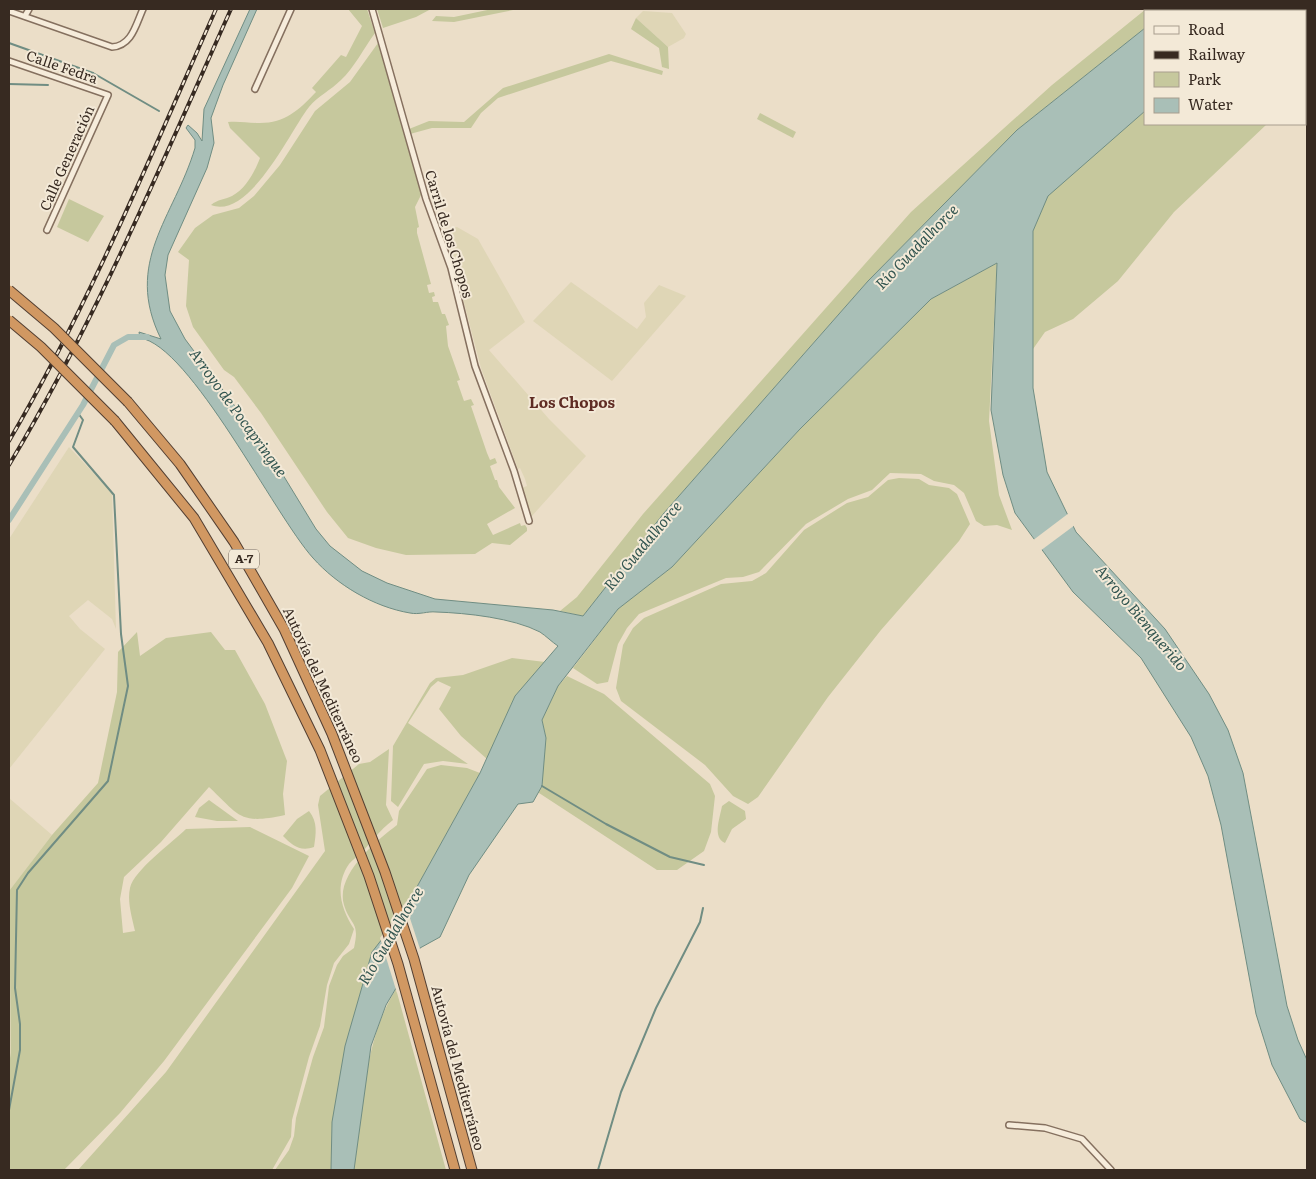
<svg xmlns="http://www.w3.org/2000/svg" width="1316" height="1179" viewBox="0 0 1316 1179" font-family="Literata,serif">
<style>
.farmland{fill:#dfd6b6}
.green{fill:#c6c89d}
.water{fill:#a9bfb7;stroke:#708d83}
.pier{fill:#ebdec8}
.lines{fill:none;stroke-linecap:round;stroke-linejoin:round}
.stream{stroke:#708d83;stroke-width:2}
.canal{stroke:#a9bfb7;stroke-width:6}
.minor-casing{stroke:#85705f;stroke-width:8}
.motorway-casing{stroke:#533f32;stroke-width:11}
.minor{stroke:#f6ecdb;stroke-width:5}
.motorway{stroke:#d19862;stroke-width:9}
.rail-casing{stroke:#372a21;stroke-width:4}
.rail{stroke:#f3e9d7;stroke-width:2;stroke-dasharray:5.5;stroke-linecap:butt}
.motorway-bridge-casing{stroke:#533f32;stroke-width:11;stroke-linecap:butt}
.motorway-bridge{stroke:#d19862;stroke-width:9}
.labels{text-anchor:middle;stroke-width:4;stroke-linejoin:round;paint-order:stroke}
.shield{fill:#f3e9d7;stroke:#6f6358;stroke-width:1}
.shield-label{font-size:12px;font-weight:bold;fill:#372a21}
.street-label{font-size:14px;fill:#372a21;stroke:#f3e9d7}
.water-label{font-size:15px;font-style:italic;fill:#325550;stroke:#f3e9d7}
.neighbourhood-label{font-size:15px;font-weight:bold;fill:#5f2c24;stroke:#f3e9d7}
</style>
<rect width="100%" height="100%" fill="#ebdec8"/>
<!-- farmland -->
<g class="farmland">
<polygon points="643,11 672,13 686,34 684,38 668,47 636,18"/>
<polygon points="457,227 478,239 525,322 489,350 549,419 586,456 531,517 521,488 527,486 525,479 520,468 518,469 481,368 445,230"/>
<polygon points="571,282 637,329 646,317 644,303 659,285 686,296 612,381 533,321"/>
<polygon points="69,447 112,493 116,629 112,619 88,600 69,616 80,629 105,649 9,769 9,539"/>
<polygon points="9,798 52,835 9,891 11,1052 9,1064"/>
</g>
<!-- green -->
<g class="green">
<path d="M348,9h19l8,24c-11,15 -21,35 -34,47 -10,10 -23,16 -32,27 -19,24 -59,113 -98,98 7,-6 13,-5 21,-9 14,-7 23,-25 28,-38l-30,-30 -2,-6c11,-1 21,1 32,1 25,0 39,-13 56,-31l-4,-4 29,-33 5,2 16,-31z"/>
<polygon points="377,9 431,9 416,17 383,28"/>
<polygon points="492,9 518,9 454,22 432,21 436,16 454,17"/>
<polygon points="1146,9 1174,9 1169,11 1145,11 1145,28 1017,130 868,281 664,513 583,616 560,611 577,597 643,514 911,212 1052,85"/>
<polygon points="1265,9 1307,9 1307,88 1305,91 1305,11 1262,11"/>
<polygon points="636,18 668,47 669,69 662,67 659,48 631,29"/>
<polygon points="378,43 422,193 415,207 419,227 417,228 417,233 431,284 427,285 429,293 434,292 435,296 432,297 433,302 438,302 442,314 445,314 449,325 446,326 448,346 460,380 457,381 464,401 471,399 474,405 471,406 487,453 490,460 495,458 497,463 490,466 495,480 497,480 499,487 515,508 487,524 493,535 520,523 521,526 525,525 527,528 527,531 510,545 492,543 475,554 406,555 376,548 348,538 327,512 261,413 234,377 224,370 193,327 186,306 189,260 178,252 195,228 213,215 239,208 254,196 280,165 315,111 350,82"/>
<polygon points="609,54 663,71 662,75 611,61 498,98 481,113 471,128 432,128 410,134 409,129 429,121 464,122 503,88"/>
<polygon points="1145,111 1145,124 1267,124 1174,212 1118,281 1073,319 1045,332 1033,349 1033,231 1047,196"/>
<polygon points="760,113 796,132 793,138 757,119"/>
<polygon points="69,199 104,216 88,242 57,227"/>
<polygon points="997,263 989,421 999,495 1012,530 997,525 984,526 976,521 964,493 954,485 934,481 921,474 890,473 872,490 848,499 806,524 759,572 743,577 726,578 639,614 627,628 618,644 608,682 597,684 573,668 618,609 672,567 800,429 931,299"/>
<polygon points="899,478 919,479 929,485 949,488 957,494 970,524 959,541 881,630 828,697 758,797 748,804 733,796 705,765 621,701 616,688 623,645 633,628 644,618 721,584 752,581 766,573 804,530 847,503 868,497 888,480"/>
<path d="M137,632l3,24 26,-18 45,-6 14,18h10l30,54 22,57 -4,33 2,21c-46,10 -45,1 -76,-28l-48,55 -37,35 -4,22 3,34 12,-2c-3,-14 -8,-29 -5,-43 4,-18 42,-45 56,-59l64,-2 59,29 -17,32 -128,173 -44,52 -56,57h-55v-106l2,-12 -2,-161 43,-56 46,-52 19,-91 1,-40z"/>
<polygon points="512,658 545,662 515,696 487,759 461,736 439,709 451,687 438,681 431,687 408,723 468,764 443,761 424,764 398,807 391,801 393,746 430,683 436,678 463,675"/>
<polygon points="567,676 604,694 710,784 715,796 711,832 704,851 677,870 657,870 539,793 546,738 542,720 558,686"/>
<path d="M389,749l-3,56 7,15c-15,12 -18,18 -30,31 -4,5 -10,8 -14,13 -15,22 -8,45 5,65l-5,15 -15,19 -7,22 -7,41 -11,31 -17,63 -1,17 -19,33h-194l88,-98 159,-221 -7,-46 2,-9 39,-32 11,-2z"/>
<path d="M441,765l26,3 13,5 -77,139 -71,210 -1,48h-56l14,-20 5,-14 2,-18 17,-61 11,-30 5,-41 8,-21 6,-9 11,-8c6,-27 -3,-21 -10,-43 -9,-30 32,-64 53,-80l2,-14 28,-42z"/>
<polygon points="209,800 238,821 217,821 195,817 199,808"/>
<path d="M729,801l16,10 1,8 -14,10 -7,14c-13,-6 -5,-25 -3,-37z"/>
<path d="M309,811c9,11 7,23 5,36 -14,5 -22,-2 -31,-11l14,-17z"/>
<path d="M396,989l50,181h-92c9,-60 9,-128 42,-181z"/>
</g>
<!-- water -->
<path class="water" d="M250,9h7l-34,76 -12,33 3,25 -7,25 -39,87 -3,20 5,36 15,28 84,113 47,77 14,17 32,25 25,12 48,16 118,11 30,6 81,-103 204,-232 149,-151 128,-102v83l-97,85 -15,35v157l14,84 29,60 89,97 44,65 19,36 15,43 44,233 11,34 9,20v63l-7,-4 -28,-54 -16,-51 -35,-189 -13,-49 -17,-39 -50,-79 -68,-66 -58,-79 -12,-38 -12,-65 6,-147 -66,36 -131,130 -128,138 -54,42 -60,77 -16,34 4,18 -4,48 -9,16 -15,2 -49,71 -29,62 -20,11 -34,57 -15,41 -17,124h-23l1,-48 13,-76 27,-94 31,-40 77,-139 35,-77 43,-50c-6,-4 -12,-10 -18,-14 -27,-14 -73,-19 -104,-20 -8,-1 -17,3 -26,1 -36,-6 -73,-28 -97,-55 -38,-42 -123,-213 -173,-220l-1,-6 22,7c-38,-77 13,-121 34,-191v-8l-9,-12 2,-3 9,8 5,8 2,-32z"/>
<!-- pier -->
<g class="pier">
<polygon points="1069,513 1075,525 1040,551 1032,541"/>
<polygon points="405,903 421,952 397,993 380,938"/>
</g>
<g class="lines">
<!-- stream -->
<g class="stream">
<polyline points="9,43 93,73"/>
<polyline points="88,74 93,73 159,111"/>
<polyline points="9,84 48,85"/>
<polyline points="542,786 606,824 670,857 704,865"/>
<polyline points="9,1110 20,1050 20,1024 15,988 17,890 28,873 108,781 128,686 121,634 114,495 73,447 83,420 78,413"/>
<polyline points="598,1170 621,1092 656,1008 700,922 703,908"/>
</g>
<!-- canal -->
<polyline class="canal" points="9,520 83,405 114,345 128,337 147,337"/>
<!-- minor casing -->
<g class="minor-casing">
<g id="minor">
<polyline points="372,9 426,199 451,268 475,366 514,471 529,521"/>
<path d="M9,11l103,36c20,-1 24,-23 31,-38"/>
<polyline points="25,16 29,9"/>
<polyline points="9,61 108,95 47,230"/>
<polyline points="255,89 291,9"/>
<polyline points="1009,1125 1045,1128 1082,1139 1111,1170"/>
</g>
</g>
<!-- motorway casing -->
<g class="motorway-casing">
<g id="motorway">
<polyline points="128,402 180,464 234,542 284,629 332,734 385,872 414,959 472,1170"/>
<polyline points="115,421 194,518 268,643 320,750 369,876 398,964 455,1170"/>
</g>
</g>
<!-- minor -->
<use href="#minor" class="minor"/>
<!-- motorway -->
<use href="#motorway" class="motorway"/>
<!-- rail casing -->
<g class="rail-casing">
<g id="rail">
<path d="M9,441c81,-138 142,-286 207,-432"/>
<path d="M9,465c87,-145 153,-302 222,-456"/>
</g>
</g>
<!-- rail -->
<use href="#rail" class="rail"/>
<!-- motorway-bridge casing -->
<g class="motorway-bridge-casing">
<g id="motorway-bridge">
<polyline points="9,290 54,328 128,402"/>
<polyline points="9,320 41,347 115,421"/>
</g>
</g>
<!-- motorway-bridge -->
<use href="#motorway-bridge" class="motorway-bridge"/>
</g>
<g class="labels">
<!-- shield labels -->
<rect class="shield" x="229" y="549.5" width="30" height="19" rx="4"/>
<g class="shield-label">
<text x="244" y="563">A-7</text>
</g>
<!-- street labels -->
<g class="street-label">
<text transform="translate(62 67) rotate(19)" y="5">Calle Fedra</text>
<text transform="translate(67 158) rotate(-66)" y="5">Calle Generación</text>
<text transform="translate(449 234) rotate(73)" y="5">Carril de los Chopos</text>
<text transform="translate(323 685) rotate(65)" y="5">Autovía del Mediterráneo</text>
<text transform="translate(458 1068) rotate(75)" y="5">Autovía del Mediterráneo</text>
</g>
<!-- water labels -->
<g class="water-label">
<text transform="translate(917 247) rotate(-46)" y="5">Río Guadalhorce</text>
<text transform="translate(238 413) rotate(54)" y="5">Arroyo de Pocapringue</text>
<text transform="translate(643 546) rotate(-50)" y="5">Río Guadalhorce</text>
<text transform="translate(1141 618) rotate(50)" y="5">Arroyo Bienquerido</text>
<text transform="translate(391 936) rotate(-59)" y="5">Río Guadalhorce</text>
</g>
<!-- neighbourhood labels -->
<g class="neighbourhood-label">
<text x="572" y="408">Los Chopos</text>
</g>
</g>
<!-- border -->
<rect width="1316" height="1179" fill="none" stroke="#372a21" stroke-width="20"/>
<!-- legend -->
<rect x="1144" y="10" width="162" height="115" fill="#f3e9d7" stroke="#a89d8e"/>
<rect x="1154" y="26" width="25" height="8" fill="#f6ecdb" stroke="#a89d8e"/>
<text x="1188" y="35" font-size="15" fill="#372a21">Road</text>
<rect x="1154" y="51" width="25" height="8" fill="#372a21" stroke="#a89d8e"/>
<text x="1188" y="60" font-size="15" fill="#372a21">Railway</text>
<rect x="1154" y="72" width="25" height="15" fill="#c6c89d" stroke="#a89d8e"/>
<text x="1188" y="85" font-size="15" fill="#372a21">Park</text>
<rect x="1154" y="98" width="25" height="15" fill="#a9bfb7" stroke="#a89d8e"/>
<text x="1188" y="110" font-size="15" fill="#372a21">Water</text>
</svg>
